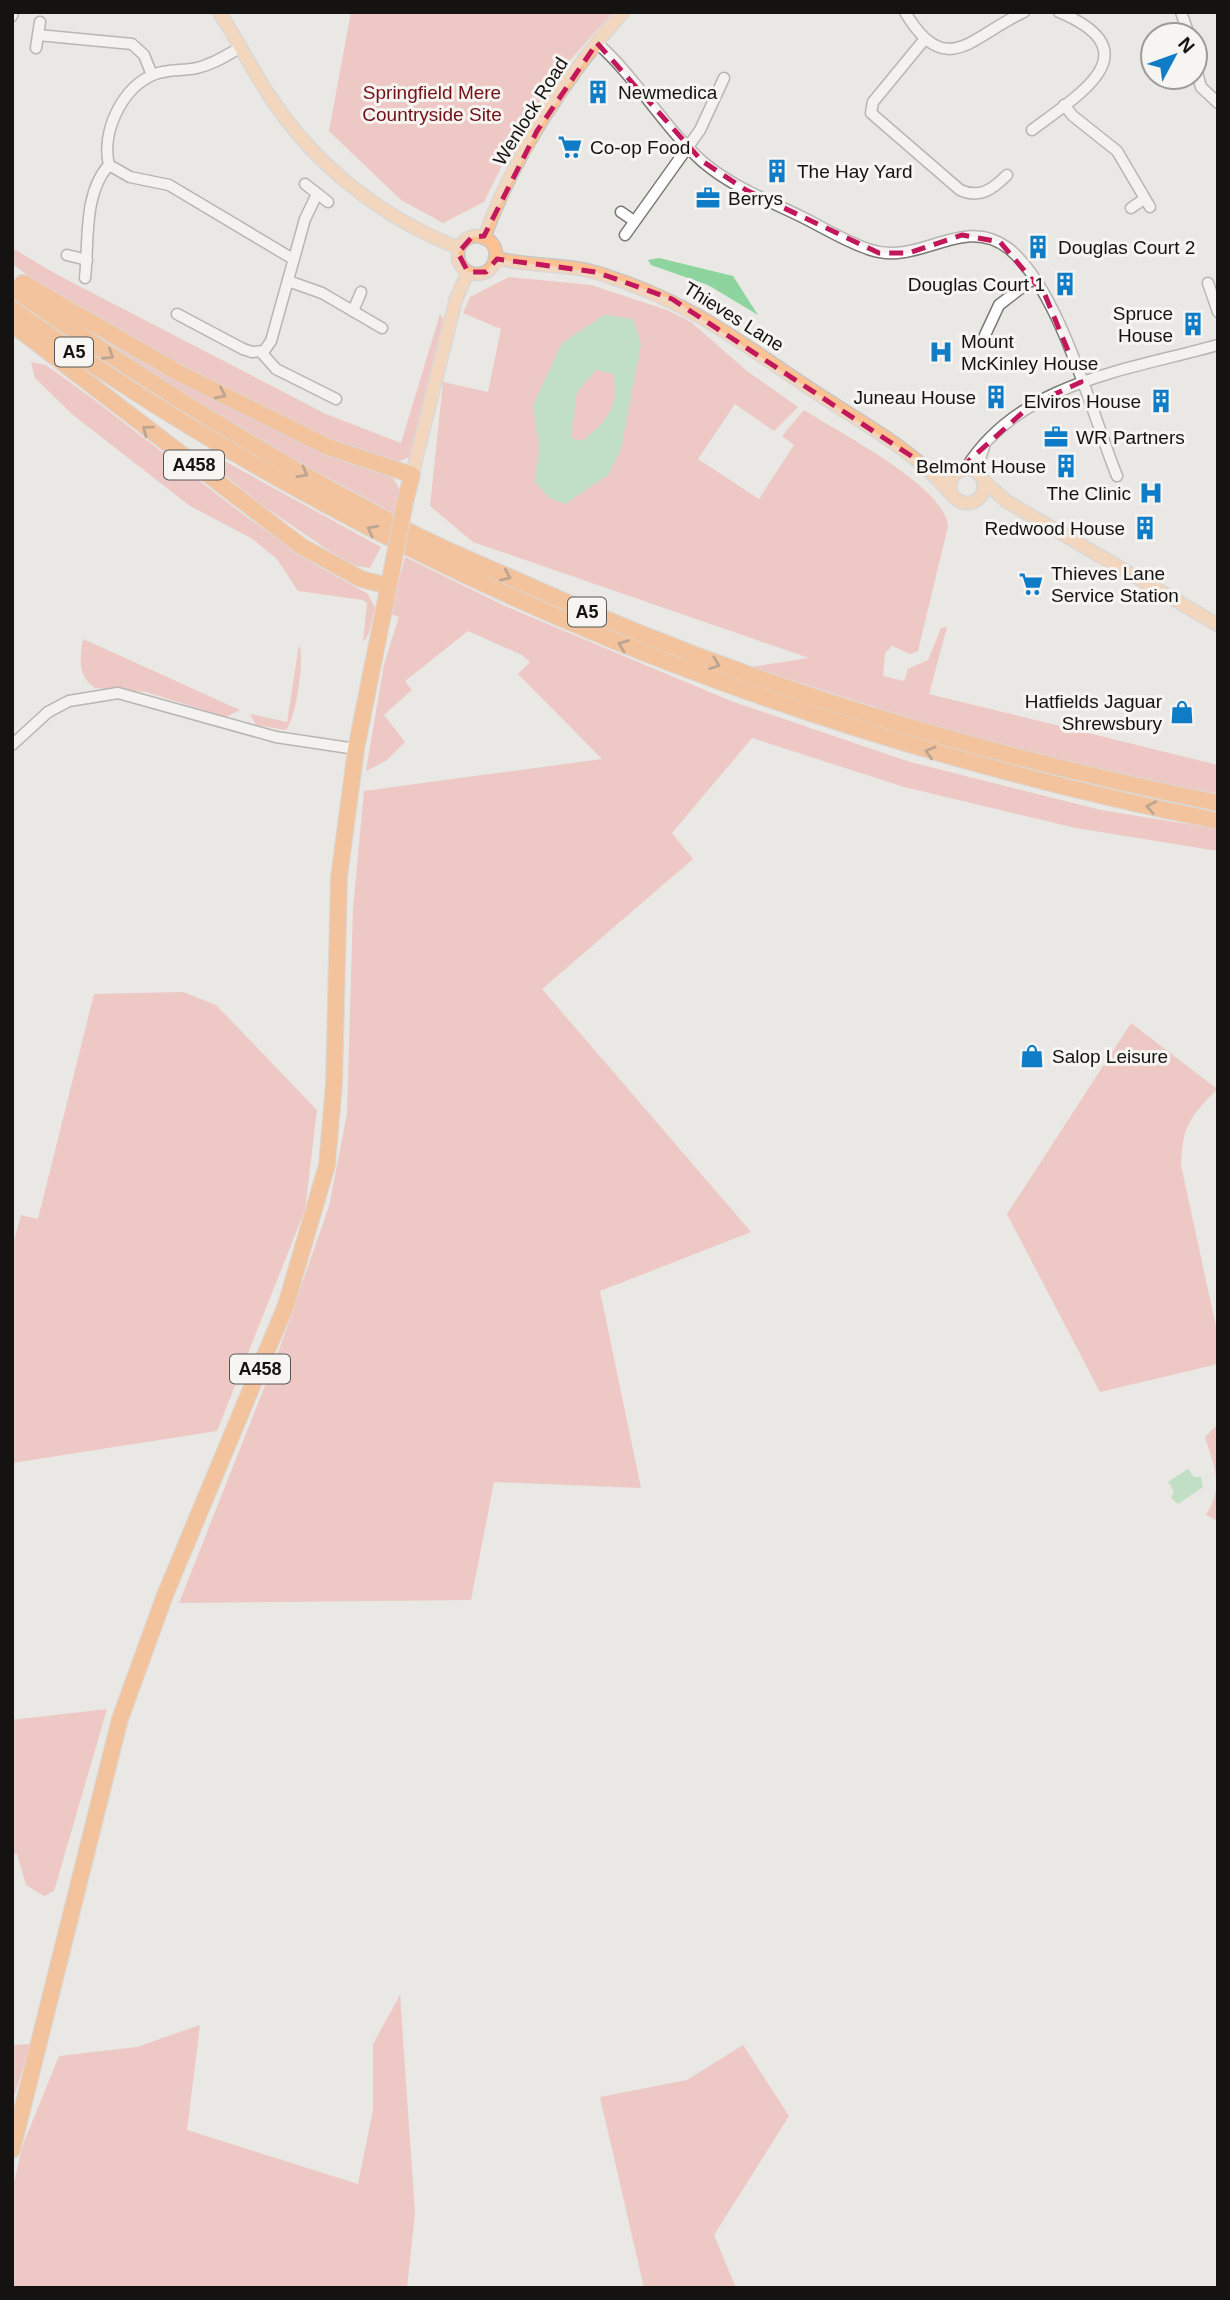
<svg xmlns="http://www.w3.org/2000/svg" width="1230" height="2300" viewBox="0 0 1230 2300" font-family="Helvetica,sans-serif">
<style>
.green{fill:#f1a39d}
.water{fill:#8ed49f;fill-rule:evenodd}
.lines{fill:none;stroke-linecap:round;stroke-linejoin:round}
.minor-casing{stroke:#7b7a75;stroke-width:13}
.major-casing{stroke:#c7c6c6;stroke-width:15}
.highway-casing{stroke:#c7c6c6;stroke-width:18}
.minor{stroke:#fff;stroke-width:10}
.major{stroke:#fec191;stroke-width:12}
.highway{stroke:#fe9847;stroke-width:16}
.highway-bridge-casing{stroke:#c7c6c6;stroke-width:18;stroke-linecap:butt}
.highway-bridge{stroke:#fe9847;stroke-width:16}
.oneway{stroke:#89562c}
.marked{fill:none;stroke:#c2185b;stroke-width:5;stroke-dasharray:14 9;stroke-linejoin:round}
.labels{text-anchor:middle;stroke-width:6;stroke-linejoin:round;paint-order:stroke}
.shield{fill:#f7f5f1;stroke:#585755;stroke-width:2}
.shield-label{font-size:18px;font-weight:bold;fill:#141312}
.park-label{font-size:19px;fill:#731017;stroke:#f7f5f1}
.poi-label{font-size:19px;fill:#141312;stroke:#f7f5f1;text-anchor:start}
.street-label{font-size:19px;fill:#141312;stroke:#f7f5f1}
</style>
<rect width="100%" height="100%" fill="#eae8e4"/>
<!-- green -->
<g class="green">
<polygon points="351,12 613,12 558,74 515,139 484,202 443,223 401,200 329,131"/>
<path d="M12,222l2,27 40,24 272,141 75,29 39,-129 4,7 -34,136 -15,6c-77,-24 -146,-63 -218,-101 -56,-29 -116,-58 -165,-99z"/>
<path d="M509,277l82,8 76,25 24,12 56,49 51,36 -24,24 -39,-27 -37,55 61,40 35,-54 -12,-9 22,-26c34,22 142,77 144,116l-30,125 -8,3 -18,-8 -7,7 -2,23 21,5 4,-12 20,-9 13,-32 6,-1 -18,67 289,71v29l-126,-25 -122,-31 -219,-71 58,-9 -336,-116 -43,-36 13,-124 45,10 13,-63 -38,-16 7,-16z"/>
<polygon points="105,338 295,439 393,478 401,492 395,514 253,437 103,344"/>
<polygon points="31,362 46,365 93,399 248,518 316,565 368,594 375,608 369,633 363,642 367,603 363,600 298,591 277,559 251,538 190,506 73,415 35,378"/>
<polygon points="208,452 381,547 370,568 350,565 259,503 205,459"/>
<polygon points="405,557 505,606 731,701 910,762 1101,810 1218,829 1218,851 1076,828 904,787 752,738 672,833 693,859 542,989 751,1232 600,1291 641,1488 494,1482 471,1600 179,1603 279,1350 329,1206 347,1114 353,909 364,791 602,759 518,674 530,662 522,655 468,631 405,681 412,690 384,715 405,742 387,760 366,771 384,664 399,617 390,614"/>
<path d="M83,639l157,71 -14,7 -80,-25 -51,-4c-18,-13 -15,-30 -12,-49z"/>
<path d="M299,645c6,11 -3,75 -13,85l-30,-5 -6,-11 37,8z"/>
<polygon points="183,992 216,1005 317,1110 305,1210 217,1431 12,1463 12,1248 21,1215 38,1219 94,994"/>
<path d="M1131,1023l86,66c-27,29 -34,34 -36,76l37,171v28l-118,28 -93,-178z"/>
<path d="M1215,1427l3,1v93l-12,-6c19,-31 8,-47 -1,-78z"/>
<polygon points="107,1709 54,1891 44,1896 26,1885 17,1854 12,1855 12,1720"/>
<polygon points="400,1995 415,2213 407,2288 12,2288 12,2191 22,2147 59,2056 137,2047 200,2025 187,2130 358,2184 373,2110 373,2044"/>
<polygon points="31,2044 12,2103 12,2045"/>
<polygon points="743,2045 789,2116 714,2235 736,2288 644,2288 600,2097 687,2080"/>
</g>
<!-- water -->
<g class="water">
<polygon points="659,258 733,276 758,315 708,285 651,265 648,260"/>
<path d="M604,315l29,4 8,25 -20,105 -13,26 -43,29 -16,-6 -14,-16 4,-34 -6,-43 29,-62zM596,370l17,4c7,32 -6,48 -31,67l-11,-3 6,-46z"/>
<polygon points="1188,1469 1194,1477 1201,1477 1203,1487 1178,1504 1171,1498 1174,1491 1168,1482"/>
</g>
<g class="lines">
<!-- minor casing -->
<g class="minor-casing">
<g id="minor">
<path d="M905,12c41,70 68,23 119,0"/>
<polyline points="1181,12 1189,35"/>
<polyline points="12,16 13,12"/>
<polyline points="38,35 132,44 144,55 152,75"/>
<path d="M924,40l-51,62 -2,11 89,77c20,9 33,-1 47,-15"/>
<path d="M597,43c40,35 66,84 106,119 29,25 67,39 101,56 22,11 44,25 67,32 49,16 92,-36 137,-2 51,40 84,166 109,228"/>
<path d="M241,47c-14,8 -27,17 -44,21 -14,3 -29,1 -42,6 -33,13 -54,58 -46,91l21,12 39,8 124,74"/>
<polyline points="36,48 40,22"/>
<polyline points="1195,65 1201,87 1218,103"/>
<polyline points="1064,105 1073,116 1117,151 1150,207"/>
<path d="M1032,130c46,-35 122,-78 27,-118"/>
<polyline points="305,184 328,202"/>
<polyline points="1131,208 1144,199"/>
<polyline points="621,212 634,221"/>
<polyline points="625,235 700,130 724,78"/>
<polyline points="67,255 87,260"/>
<path d="M85,278c4,-36 -2,-85 24,-113"/>
<polyline points="288,281 322,293 382,328"/>
<polyline points="1208,283 1218,312"/>
<polyline points="353,311 361,292"/>
<polyline points="177,314 243,349 252,352 264,351 271,341 305,219 317,194"/>
<polyline points="985,335 999,305 1034,278"/>
<polyline points="261,352 276,369 336,399"/>
<path d="M966,468c54,-86 162,-98 252,-123"/>
<polyline points="976,471 984,447"/>
<polyline points="12,745 48,712 69,701 118,693 276,737 356,749"/>
</g>
</g>
<!-- major casing -->
<g class="major-casing">
<g id="major">
<path d="M219,12c18,27 32,56 50,83 45,70 113,123 190,153"/>
<circle cx="477" cy="255" r="19"/>
<path d="M484,238c29,-81 82,-162 139,-226"/>
<path d="M495,258c35,9 73,5 106,16 86,27 132,63 205,112 51,35 105,60 145,108"/>
<circle cx="967" cy="486" r="17"/>
<polyline points="412,475 456,299 468,272"/>
<polyline points="984,481 1006,501 1218,625"/>
</g>
</g>
<!-- highway casing -->
<g class="highway-casing">
<g id="highway">
<polyline points="23,283 179,373 328,447 412,475 405,502"/>
<path d="M12,288c129,91 262,174 402,246 36,18 73,33 109,49 226,103 452,171 695,220"/>
<path d="M12,309c366,261 766,423 1206,512"/>
<polyline points="12,324 301,546 361,579 388,586"/>
<polyline points="12,2150 120,1719 165,1595 286,1305 327,1165 334,1084 339,877 356,749 393,564"/>
</g>
</g>
<!-- minor -->
<use href="#minor" class="minor"/>
<!-- major -->
<use href="#major" class="major"/>
<!-- highway -->
<use href="#highway" class="highway"/>
<!-- highway-bridge casing -->
<g class="highway-bridge-casing">
<polyline id="highway-bridge" points="393,564 405,502"/>
</g>
<!-- highway-bridge -->
<use href="#highway-bridge" class="highway-bridge"/>
</g>
<!-- one-way arrows -->
<defs><path id="oneway-chevron" d="M-2-3.5L2.5 0L-2 3.5" fill="none" stroke-width="1.6" stroke-linecap="round" stroke-linejoin="round" transform="scale(1.75)"/></defs>
<g class="oneway">
<use href="#oneway-chevron" transform="translate(109 355) rotate(33)"/>
<use href="#oneway-chevron" transform="translate(221 394) rotate(26)"/>
<use href="#oneway-chevron" transform="translate(147 430) rotate(-143)"/>
<use href="#oneway-chevron" transform="translate(303 473) rotate(29)"/>
<use href="#oneway-chevron" transform="translate(372 530) rotate(-152)"/>
<use href="#oneway-chevron" transform="translate(506 576) rotate(24)"/>
<use href="#oneway-chevron" transform="translate(623 645) rotate(-159)"/>
<use href="#oneway-chevron" transform="translate(715 664) rotate(20)"/>
<use href="#oneway-chevron" transform="translate(930 752) rotate(-164)"/>
<use href="#oneway-chevron" transform="translate(1151 807) rotate(-169)"/>
</g>
<!-- marked area -->
<path d="M0 0H1230V2300H0ZM597,43l105,118 44,29 133,63h30l53,-18 38,7 45,53 36,87 -50,23 -77,69 -26,-7 -256,-168 -76,-27 -99,-13 -11,13h-18l-10,-19 14,-16 12,-1 53,-105z" fill="#eae8e4" fill-opacity=".55" fill-rule="evenodd"/>
<path class="marked" d="M597,43l105,118 44,29 133,63h30l53,-18 38,7 45,53 36,87 -50,23 -77,69 -26,-7 -256,-168 -76,-27 -99,-13 -11,13h-18l-10,-19 14,-16 12,-1 53,-105z"/>
<!-- icons -->
<defs>
<g id="building-bare" transform="scale(1.89)"><path d="M-4-6H4V6H1V3H-1V6H-4ZM-2.5-4.3h1.7v1.8h-1.7ZM.8-4.3h1.7v1.8H.8ZM-2.5-1h1.7V.8h-1.7ZM.8-1h1.7V.8H.8Z" fill="#0e7cc6" stroke="#f7f5f1" stroke-width="2.5" paint-order="stroke"/></g>
<g id="supermarket-bare" transform="scale(1.89)"><path d="M-6-5.5h2.5l.6 2H6L4.5 2H-2.5L-4.4-4H-6ZM-1.5 3.2a1.3 1.3 0 1 0 .1 0ZM3 3.2a1.3 1.3 0 1 0 .1 0Z" fill="#0e7cc6" stroke="#f7f5f1" stroke-width="2.5" paint-order="stroke"/></g>
<g id="office-bare" transform="scale(1.89)"><path d="M-6-3h4V-5.5h4V-3h4V5H-6ZM-1-4.5V-3h2v-1.5ZM-6 0V1H6V0Z" fill="#0e7cc6" stroke="#f7f5f1" stroke-width="2.5" paint-order="stroke"/></g>
<g id="hospital-bare" transform="scale(1.89)"><path d="M-5-5h3v3.5h4V-5h3V5h-3V1.5h-4V5h-3Z" fill="#0e7cc6" stroke="#f7f5f1" stroke-width="2.5" paint-order="stroke"/></g>
<g id="shop-bare" transform="scale(1.89)"><path d="M-5-2.5h2.3a2.7 3.5 0 0 1 5.4 0H5L5.5 6h-11ZM-1.5-2.5h3a1.5 2.3 0 0 0-3 0Z" fill="#0e7cc6" stroke="#f7f5f1" stroke-width="2.5" paint-order="stroke"/></g>
</defs>
<g fill-rule="evenodd">
<use href="#building-bare" x="598" y="92"/>
<use href="#supermarket-bare" x="570" y="147"/>
<use href="#building-bare" x="777" y="171"/>
<use href="#office-bare" x="708" y="198"/>
<use href="#building-bare" x="1038" y="247"/>
<use href="#building-bare" x="1065" y="284"/>
<use href="#building-bare" x="1193" y="324"/>
<use href="#hospital-bare" x="941" y="352"/>
<use href="#building-bare" x="996" y="397"/>
<use href="#building-bare" x="1161" y="401"/>
<use href="#office-bare" x="1056" y="437"/>
<use href="#building-bare" x="1066" y="466"/>
<use href="#hospital-bare" x="1151" y="493"/>
<use href="#building-bare" x="1145" y="528"/>
<use href="#supermarket-bare" x="1031" y="584"/>
<use href="#shop-bare" x="1182" y="712"/>
<use href="#shop-bare" x="1032" y="1056"/>
</g>
<g class="labels">
<!-- shield labels -->
<g class="shield">
<rect x="55" y="337.5" width="38" height="29" rx="5"/>
<rect x="164" y="450.5" width="60" height="29" rx="5"/>
<rect x="568" y="597.5" width="38" height="29" rx="5"/>
<rect x="230" y="1354.5" width="60" height="29" rx="5"/>
</g>
<g class="shield-label">
<text x="74" y="358">A5</text>
<text x="194" y="471">A458</text>
<text x="587" y="618">A5</text>
<text x="260" y="1375">A458</text>
</g>
<!-- park labels -->
<g class="park-label">
<text x="432" y="99">Springfield Mere<tspan x="432" dy="22">Countryside Site</tspan></text>
</g>
<!-- poi labels -->
<g class="poi-label">
<text x="618" y="99">Newmedica</text>
<text x="590" y="154">Co-op Food</text>
<text x="797" y="178">The Hay Yard</text>
<text x="728" y="205">Berrys</text>
<text x="1058" y="254">Douglas Court 2</text>
<text x="1045" y="291" text-anchor="end">Douglas Court 1</text>
<text x="1173" y="320" text-anchor="end">Spruce<tspan x="1173" dy="22">House</tspan></text>
<text x="961" y="348">Mount<tspan x="961" dy="22">McKinley House</tspan></text>
<text x="976" y="404" text-anchor="end">Juneau House</text>
<text x="1141" y="408" text-anchor="end">Elviros House</text>
<text x="1076" y="444">WR Partners</text>
<text x="1046" y="473" text-anchor="end">Belmont House</text>
<text x="1131" y="500" text-anchor="end">The Clinic</text>
<text x="1125" y="535" text-anchor="end">Redwood House</text>
<text x="1051" y="580">Thieves Lane<tspan x="1051" dy="22">Service Station</tspan></text>
<text x="1162" y="708" text-anchor="end">Hatfields Jaguar<tspan x="1162" dy="22">Shrewsbury</tspan></text>
<text x="1052" y="1063">Salop Leisure</text>
</g>
<!-- street labels -->
<g class="street-label">
<text transform="translate(530 111) rotate(-58)" y="7">Wenlock Road</text>
<text transform="translate(734 316) rotate(32)" y="7">Thieves Lane</text>
</g>
</g>
<!-- border -->
<rect width="1230" height="2300" fill="none" stroke="#141312" stroke-width="28"/>
<!-- north arrow -->
<g transform="translate(1174 56) rotate(49)"><circle r="33" fill="#f7f5f1" stroke="#9c9b98" stroke-width="2"/>
<path d="M0-5L12 26L0 18L-12 26Z" fill="#0e7cc6"/>
<text y="-10" font-size="19" font-weight="bold" text-anchor="middle" fill="#141312">N</text>
</g>
</svg>
